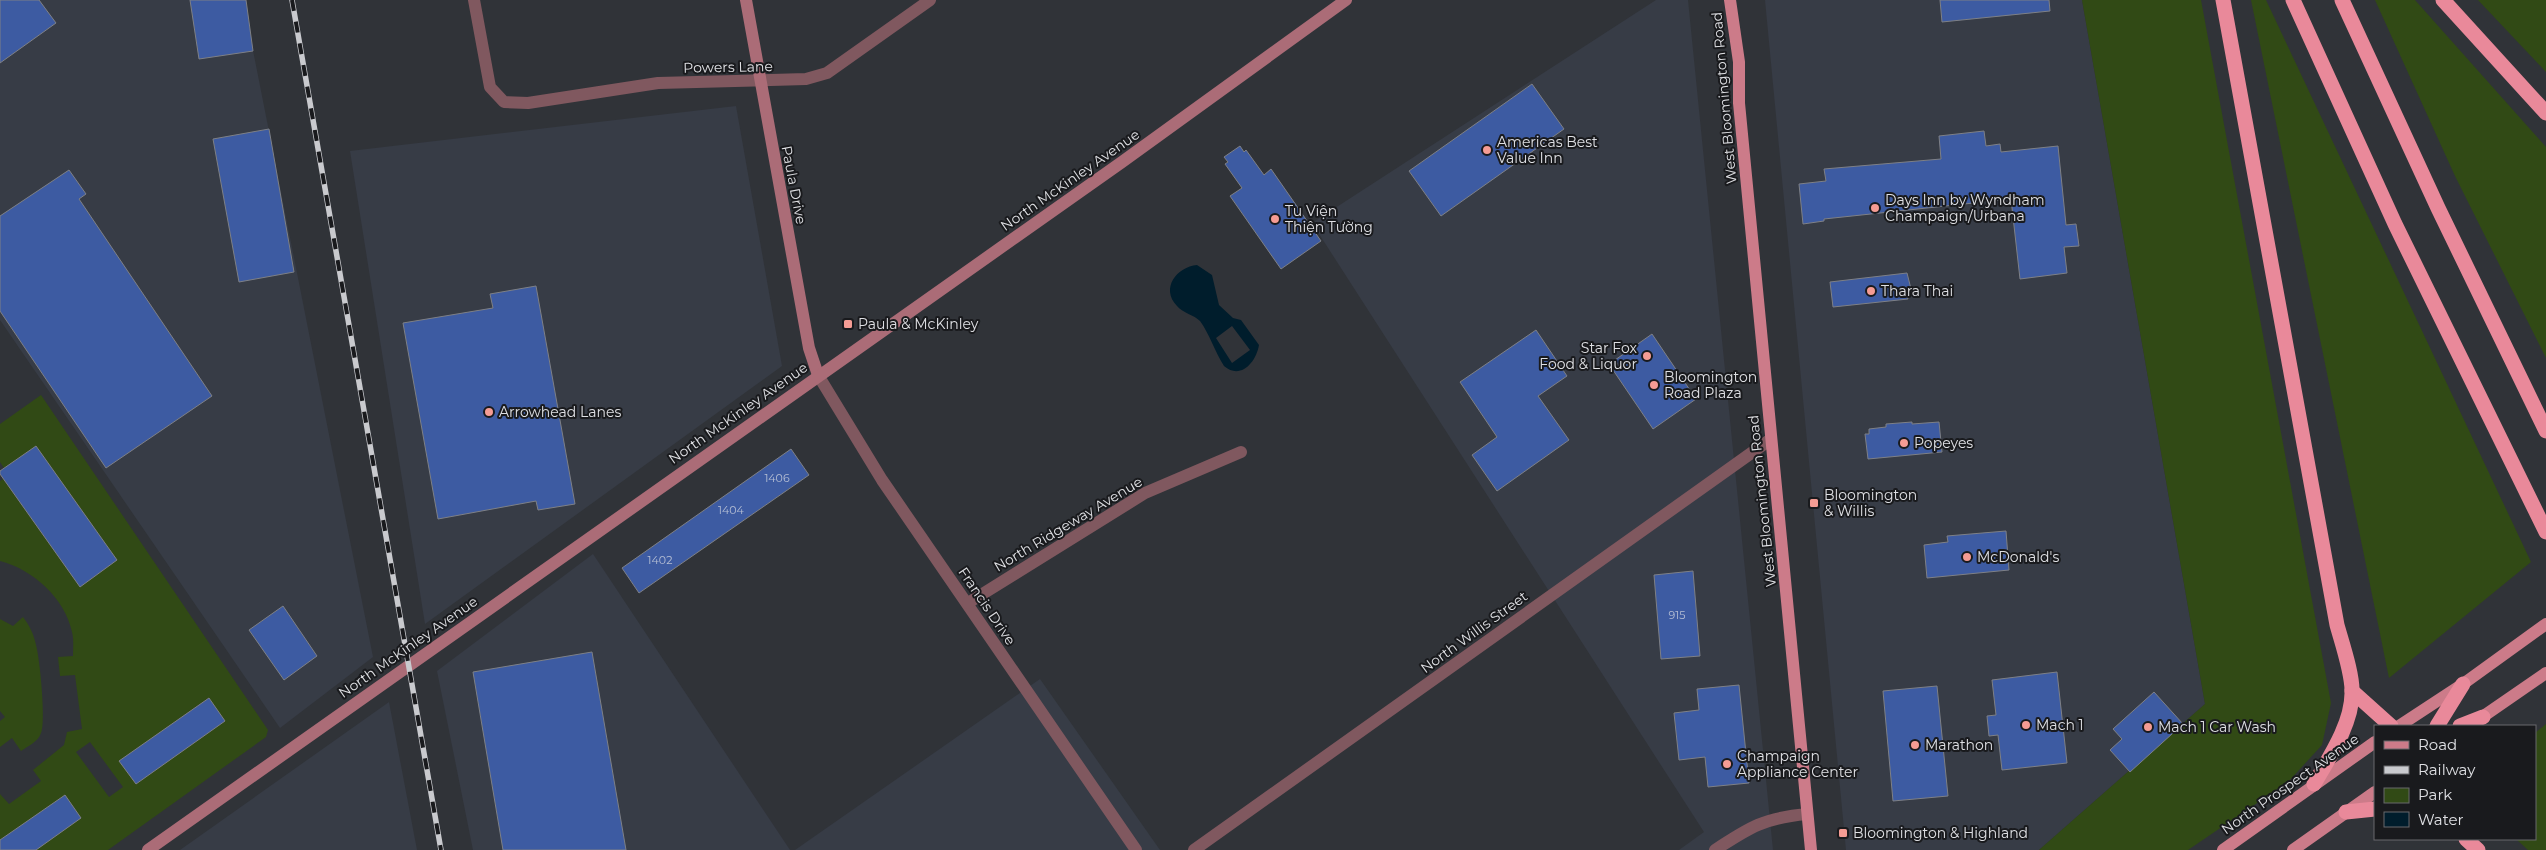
<svg xmlns="http://www.w3.org/2000/svg" width="2546" height="850" viewBox="0 0 2546 850" font-family="Montserrat,sans-serif">
<style>
.built{fill:#373c46}
.green{fill:#314a15;fill-rule:evenodd}
.water{fill:#001d2c;fill-rule:evenodd}
.building{fill:#3d5ba2;stroke:#7e8086}
.lines{fill:none;stroke-linecap:round;stroke-linejoin:round}
.street{stroke:#80585f;stroke-width:12}
.secondary{stroke:#ab6c77;stroke-width:12}
.primary{stroke:#cc7b89;stroke-width:12}
.highway{stroke:#e9899a;stroke-width:15}
.rail-casing{stroke:#c9cace;stroke-width:5.5}
.rail{stroke:#191a1d;stroke-width:4;stroke-dasharray:11;stroke-linecap:butt}
.poi-dot{fill:#f59c94;stroke:#191a1d;stroke-width:2}
.labels{text-anchor:middle;stroke-width:4;stroke-linejoin:round;paint-order:stroke}
.number-label{font-size:11px;fill:#b6bfd4}
.street-label{font-size:14px;fill:#dfe0e4;stroke:#191a1d}
.poi-label{font-size:14px;fill:#dfe0e4;stroke:#191a1d;text-anchor:start}
</style>
<rect width="100%" height="100%" fill="#303338"/>
<!-- built -->
<g class="built">
<polygon points="0,0 243,0 373,657 280,728 0,320"/>
<polygon points="1656,0 1688,0 1773,850 1679,850 1704,832 1312,223"/>
<polygon points="1765,0 2082,0 2205,704 2039,850 1846,850"/>
<polygon points="736,106 782,366 425,624 350,151"/>
<polygon points="593,554 790,850 473,850 437,671"/>
<polygon points="1040,679 1160,850 795,850"/>
<polygon points="389,702 417,850 180,850"/>
</g>
<!-- green -->
<g class="green">
<polygon points="2082,0 2201,0 2331,703 2322,745 2288,782 2188,850 2039,850 2205,704"/>
<polygon points="2251,0 2266,0 2531,562 2389,678"/>
<polygon points="2375,0 2415,0 2546,147 2546,358 2455,176"/>
<polygon points="2478,0 2546,0 2546,72"/>
<path d="M41,395l227,335 -2,7 -158,113h-72l45,-32 -16,-23 -65,45v-46l9,10 32,-23 -8,-11 31,-25 3,-13 15,-3 -7,-54 -15,1 -2,-19 15,-1c0,-8 1,-16 -1,-24 -7,-34 -40,-63 -72,-71v-80l3,-2 77,108 37,-27 -81,-114 -32,22 -4,-6v-38zM208,698l17,23 -89,63 -16,-23zM90,742l33,45 -14,10 -33,-45z"/>
<path d="M23,617c7,9 11,18 13,28 4,14 10,78 5,88 -3,9 -13,13 -20,18l-9,-13 -12,9v-26l5,-4 -5,-6v-92l13,7z"/>
<polygon points="2546,724 2546,850 2528,850 2516,839 2535,839 2535,733"/>
</g>
<!-- water -->
<path class="water" d="M1197,265l15,10 7,30 14,13 8,2 18,25c-3,18 -19,35 -35,21 -9,-14 -15,-33 -24,-45 -6,-6 -17,-8 -23,-15 -17,-18 0,-39 20,-41zM1232,326l18,24 -18,13 -16,-25z"/>
<!-- building -->
<g class="building">
<polygon points="0,0 39,0 56,23 0,63"/>
<polygon points="190,0 246,0 253,51 199,59"/>
<polygon points="1940,0 2049,0 2050,11 1942,22"/>
<polygon points="1532,84 1564,129 1441,216 1409,171"/>
<polygon points="269,129 294,272 239,282 213,139"/>
<polygon points="1984,131 1986,146 2000,144 2001,152 2058,146 2066,225 2076,224 2079,246 2064,247 2067,273 2020,279 2011,199 1824,219 1824,221 1803,224 1799,184 1826,181 1824,169 1941,159 1939,136"/>
<polygon points="1240,146 1244,152 1246,150 1264,175 1271,169 1321,241 1281,269 1230,196 1242,188 1225,164 1228,162 1224,157"/>
<polygon points="69,170 86,194 79,199 212,396 106,468 0,311 0,216"/>
<polygon points="1907,273 1912,293 1907,294 1908,299 1833,307 1830,282"/>
<polygon points="536,286 575,504 538,510 536,501 438,519 403,323 493,308 490,294"/>
<polygon points="1536,330 1567,376 1538,396 1569,440 1497,491 1472,455 1497,437 1460,382"/>
<polygon points="1652,334 1696,399 1653,429 1613,370 1619,366 1615,360"/>
<polygon points="1912,422 1912,424 1939,422 1942,452 1868,459 1865,434 1869,434 1869,429 1886,427 1886,424"/>
<polygon points="36,446 117,560 80,587 0,474 0,471"/>
<polygon points="791,449 809,475 639,593 622,568"/>
<polygon points="2006,531 2009,570 1927,578 1924,545 1948,542 1947,536"/>
<polygon points="1693,571 1700,656 1661,659 1654,575"/>
<polygon points="283,606 317,656 284,680 249,630"/>
<polygon points="592,652 626,850 503,850 473,672"/>
<polygon points="2057,672 2067,763 2002,770 1998,735 1989,736 1987,716 1996,715 1992,680"/>
<polygon points="1739,685 1749,783 1708,787 1705,757 1679,760 1674,713 1699,710 1697,689"/>
<polygon points="1937,686 1948,796 1893,801 1883,691"/>
<polygon points="2154,692 2183,724 2130,772 2110,750 2122,739 2113,729"/>
<polygon points="209,698 225,721 136,784 119,761"/>
<polygon points="65,795 81,818 36,850 0,850 0,840"/>
</g>
<g class="lines">
<!-- street -->
<g class="street">
<polyline points="474,0 490,87 504,102 528,103 658,83 806,79 827,73 930,0"/>
<polyline points="818,375 882,480 1136,850"/>
<polyline points="968,603 1145,493 1241,452"/>
<polyline points="1194,850 1771,439"/>
<path d="M1715,850c35,-23 49,-32 92,-36"/>
</g>
<!-- secondary -->
<g class="secondary">
<polyline points="746,0 809,348 818,375"/>
<polyline points="148,850 1122,162 1346,0"/>
</g>
<!-- primary -->
<g class="primary">
<polyline points="1730,0 1739,62 1739,103 1811,850"/>
<polyline points="2475,722 2546,673"/>
<polyline points="2399,726 2463,684 2546,624"/>
<polyline points="2223,850 2375,742"/>
<polyline points="2293,850 2375,792"/>
</g>
<!-- highway -->
<g class="highway">
<path d="M2223,0l114,625c5,18 16,50 15,68 0,31 -23,65 -38,91"/>
<polyline points="2293,0 2395,224 2546,532"/>
<polyline points="2342,0 2438,208 2546,431"/>
<polyline points="2443,0 2546,113"/>
<polyline points="2352,691 2391,726"/>
<polyline points="2437,726 2463,684"/>
<polyline points="2460,726 2483,717"/>
<polyline points="2346,812 2375,809"/>
<polyline points="2466,839 2478,850"/>
</g>
<!-- rail casing -->
<g class="rail-casing">
<polyline id="rail" points="292,0 441,850"/>
</g>
<!-- rail -->
<use href="#rail" class="rail"/>
</g>
<!-- markers -->
<g class="poi-dot">
<circle cx="1487" cy="150" r="5"/>
<circle cx="1875" cy="208" r="5"/>
<circle cx="1275" cy="219" r="5"/>
<circle cx="1871" cy="291" r="5"/>
<rect x="843" y="319" width="10" height="10" rx="2.5"/>
<circle cx="1647" cy="356" r="5"/>
<circle cx="1654" cy="385" r="5"/>
<circle cx="489" cy="412" r="5"/>
<circle cx="1904" cy="443" r="5"/>
<rect x="1809" y="498" width="10" height="10" rx="2.5"/>
<circle cx="1967" cy="557" r="5"/>
<circle cx="2026" cy="725" r="5"/>
<circle cx="2148" cy="727" r="5"/>
<circle cx="1915" cy="745" r="5"/>
<circle cx="1727" cy="764" r="5"/>
<rect x="1838" y="828" width="10" height="10" rx="2.5"/>
</g>
<g class="labels">
<!-- number labels -->
<g class="number-label">
<text x="777" y="482">1406</text>
<text x="731" y="514">1404</text>
<text x="660" y="564">1402</text>
<text x="1677" y="619">915</text>
</g>
<!-- street labels -->
<g class="street-label">
<text transform="translate(728 67) rotate(-1)" y="5">Powers Lane</text>
<text transform="translate(1724 98) rotate(-95)" y="5">West Bloomington Road</text>
<text transform="translate(1070 180) rotate(-35)" y="5">North McKinley Avenue</text>
<text transform="translate(794 185) rotate(79)" y="5">Paula Drive</text>
<text transform="translate(738 413) rotate(-35)" y="5">North McKinley Avenue</text>
<text transform="translate(1762 501) rotate(-96)" y="5">West Bloomington Road</text>
<text transform="translate(1068 524) rotate(-31)" y="5">North Ridgeway Avenue</text>
<text transform="translate(987 606) rotate(56)" y="5">Francis Drive</text>
<text transform="translate(1474 632) rotate(-36)" y="5">North Willis Street</text>
<text transform="translate(408 647) rotate(-35)" y="5">North McKinley Avenue</text>
<text transform="translate(2290 784) rotate(-35)" y="5">North Prospect Avenue</text>
</g>
<!-- poi labels -->
<g class="poi-label">
<text x="1497" y="147">Americas Best<tspan x="1497" dy="16">Value Inn</tspan></text>
<text x="1885" y="205">Days Inn by Wyndham<tspan x="1885" dy="16">Champaign/Urbana</tspan></text>
<text x="1285" y="216">Tu Viện<tspan x="1285" dy="16">Thiện Tường</tspan></text>
<text x="1881" y="296">Thara Thai</text>
<text x="858" y="329">Paula &amp; McKinley</text>
<text x="1637" y="353" text-anchor="end">Star Fox<tspan x="1637" dy="16">Food &amp; Liquor</tspan></text>
<text x="1664" y="382">Bloomington<tspan x="1664" dy="16">Road Plaza</tspan></text>
<text x="499" y="417">Arrowhead Lanes</text>
<text x="1914" y="448">Popeyes</text>
<text x="1824" y="500">Bloomington<tspan x="1824" dy="16">&amp; Willis</tspan></text>
<text x="1977" y="562">McDonald's</text>
<text x="2036" y="730">Mach 1</text>
<text x="2158" y="732">Mach 1 Car Wash</text>
<text x="1925" y="750">Marathon</text>
<text x="1737" y="761">Champaign<tspan x="1737" dy="16">Appliance Center</tspan></text>
<text x="1853" y="838">Bloomington &amp; Highland</text>
</g>
</g>
<!-- legend -->
<rect x="2374" y="725" width="162" height="115" fill="#191a1d" stroke="#68696d"/>
<rect x="2384" y="741" width="25" height="8" fill="#cc7b89" stroke="#68696d"/>
<text x="2418" y="750" font-size="15" fill="#dfe0e4">Road</text>
<rect x="2384" y="766" width="25" height="8" fill="#c9cace" stroke="#68696d"/>
<text x="2418" y="775" font-size="15" fill="#dfe0e4">Railway</text>
<rect x="2384" y="788" width="25" height="15" fill="#314a15" stroke="#68696d"/>
<text x="2418" y="800" font-size="15" fill="#dfe0e4">Park</text>
<rect x="2384" y="812" width="25" height="15" fill="#001d2c" stroke="#68696d"/>
<text x="2418" y="825" font-size="15" fill="#dfe0e4">Water</text>
</svg>
